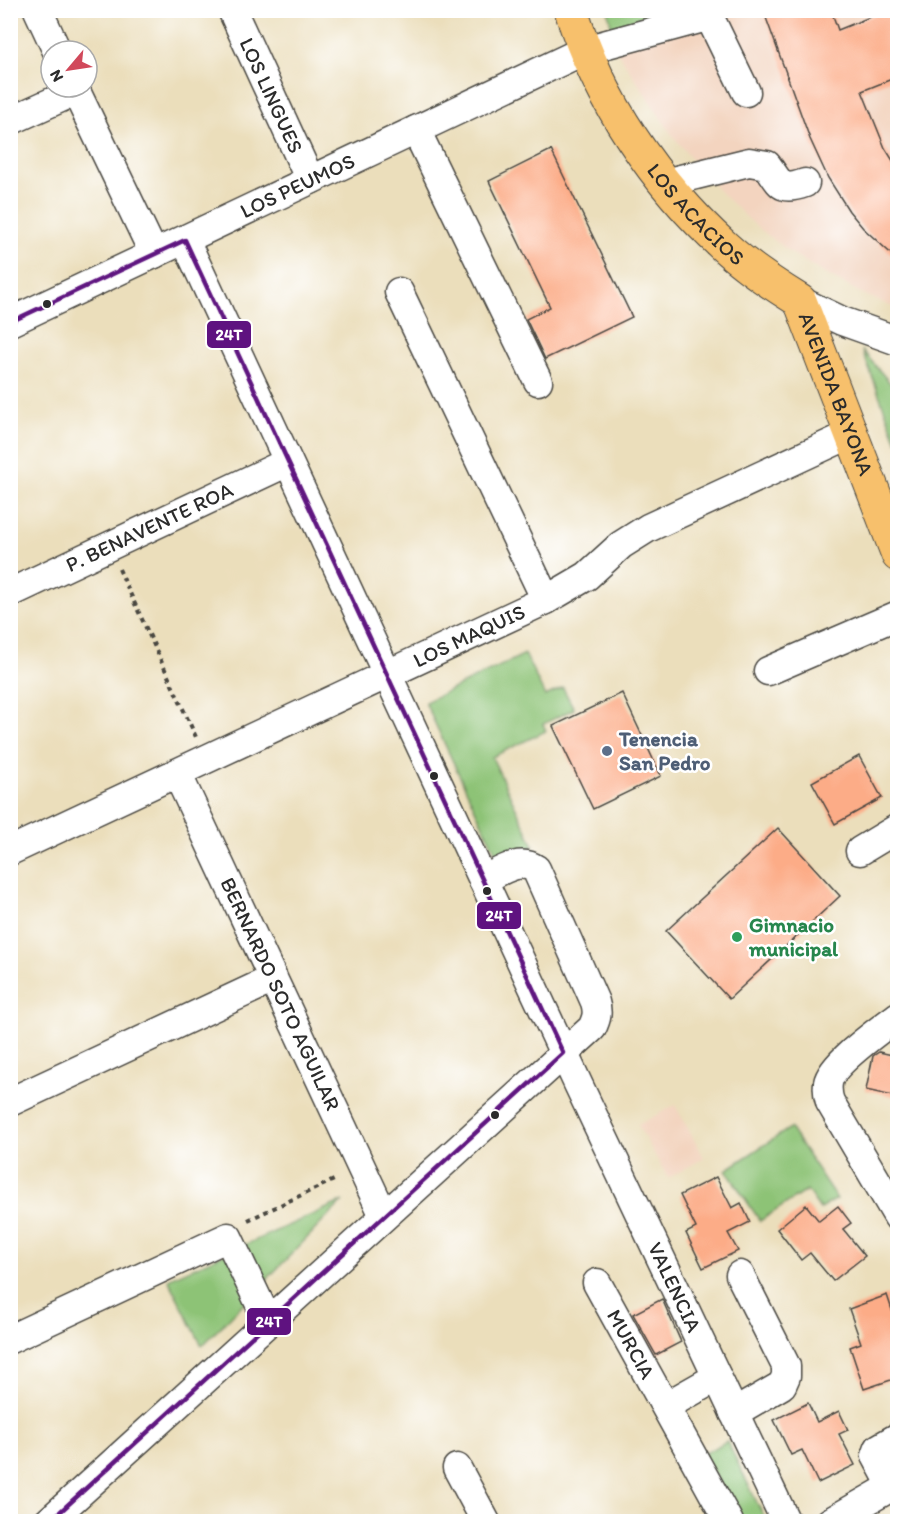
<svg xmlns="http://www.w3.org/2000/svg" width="908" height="1532" viewBox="0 0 908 1532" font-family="Itim,sans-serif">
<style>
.built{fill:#f3d4bf}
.green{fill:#8dc376;stroke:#5c7750;stroke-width:1.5}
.building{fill:#fcac87}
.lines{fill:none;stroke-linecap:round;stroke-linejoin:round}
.minor-casing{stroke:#484641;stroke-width:31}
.major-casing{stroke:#484641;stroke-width:35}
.path{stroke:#484641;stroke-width:4;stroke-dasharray:4.5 4.5;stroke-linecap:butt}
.minor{stroke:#fff;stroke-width:28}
.major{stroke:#f7c06c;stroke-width:33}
.bus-1-casing{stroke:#fff;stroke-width:9}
.bus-1{stroke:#5f1280;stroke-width:4.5}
.bus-dot{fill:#2b2b2b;stroke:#fff;stroke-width:2}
.service-dot{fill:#5c6f8a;stroke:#fff;stroke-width:2}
.leisure-dot{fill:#2e9e5b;stroke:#fff;stroke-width:2}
.labels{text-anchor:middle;stroke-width:5;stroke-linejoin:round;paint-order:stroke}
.street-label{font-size:21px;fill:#2b2b2b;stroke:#fff}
.service-label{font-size:21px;font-weight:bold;fill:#4e5e75;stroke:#fff;text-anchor:start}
.leisure-label{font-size:21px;font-weight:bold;fill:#27864d;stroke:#fff;text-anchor:start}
.line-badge{stroke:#fff;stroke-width:2}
.badge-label{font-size:16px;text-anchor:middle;font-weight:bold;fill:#fff}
</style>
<rect width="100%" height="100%" fill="#fff"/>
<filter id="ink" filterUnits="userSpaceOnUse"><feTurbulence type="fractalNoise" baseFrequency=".0167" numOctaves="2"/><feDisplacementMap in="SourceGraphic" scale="12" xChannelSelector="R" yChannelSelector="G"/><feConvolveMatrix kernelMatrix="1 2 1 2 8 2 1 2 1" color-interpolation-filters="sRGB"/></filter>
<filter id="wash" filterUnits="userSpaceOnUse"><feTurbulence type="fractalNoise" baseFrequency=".008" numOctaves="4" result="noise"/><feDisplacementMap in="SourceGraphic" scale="24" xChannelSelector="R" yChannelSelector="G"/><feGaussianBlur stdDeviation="1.35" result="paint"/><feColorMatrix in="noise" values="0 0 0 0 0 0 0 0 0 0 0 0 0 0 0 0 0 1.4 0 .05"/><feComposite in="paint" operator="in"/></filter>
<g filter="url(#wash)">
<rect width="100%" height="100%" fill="#ebdebb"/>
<!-- built -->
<g class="built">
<polygon points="710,11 897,11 897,309 859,292 823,273 788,251 755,225 724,196 696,165 670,132 615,48"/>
<polygon points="675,1105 704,1158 668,1178 638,1125"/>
</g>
<!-- green -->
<g class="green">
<polygon points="608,10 710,11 615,48"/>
<polygon points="862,350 897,391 897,442"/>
<polygon points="525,654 545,696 563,688 574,709 543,724 546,731 492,757 534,846 500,862 425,702"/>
<polygon points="790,1128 837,1199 820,1209 807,1190 760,1221 726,1170"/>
<polygon points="343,1201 202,1346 168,1279"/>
<polygon points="727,1441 766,1521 740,1521 703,1454"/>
</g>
<g id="blocks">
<!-- building -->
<g class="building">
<polygon points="778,10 831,10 838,30 887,10 897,10 897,77 862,91 885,148 897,167 897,259 863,228 849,211 828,178 810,139 765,15"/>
<polygon points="551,150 632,317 545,359 526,319 550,307 489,181"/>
<polygon points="622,693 661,776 593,809 553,726"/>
<polygon points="859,756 882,798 835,824 812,782"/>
<polygon points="778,828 840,896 729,999 666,931"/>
<polygon points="879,1052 897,1056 897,1097 866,1090 873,1056"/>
<polygon points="716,1177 732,1208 741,1203 750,1222 728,1233 738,1251 703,1268 686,1233 696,1228 680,1195"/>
<polygon points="806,1205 819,1221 838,1206 851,1223 843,1229 865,1256 833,1281 810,1253 801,1260 777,1229"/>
<polygon points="887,1295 897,1325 897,1378 864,1389 850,1347 861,1343 849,1309"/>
<polygon points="662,1299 681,1342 656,1355 633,1314"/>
<polygon points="808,1403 817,1422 839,1411 848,1430 839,1434 855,1465 818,1483 802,1450 791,1455 774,1420"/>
</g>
</g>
</g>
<g filter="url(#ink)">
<use href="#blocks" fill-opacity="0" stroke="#484641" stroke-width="1.5"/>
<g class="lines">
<!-- minor casing -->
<g class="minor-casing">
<g id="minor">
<polyline points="38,10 57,51"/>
<path id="s1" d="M232,10l78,170"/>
<polyline points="74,87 154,254"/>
<polyline points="10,121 76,91"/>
<polyline points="416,130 538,381"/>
<path d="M664,183l85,-21 18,3c14,19 13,27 38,18"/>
<path id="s2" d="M185,240l394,846 207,436"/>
<polyline points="399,292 546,600"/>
<polyline points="800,301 842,321 898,341"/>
<path id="s3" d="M10,322l575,-272 118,-32 9,4 34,70"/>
<path id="s4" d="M10,593l278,-131"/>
<polyline points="768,671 898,615"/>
<path id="s5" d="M177,773l207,443"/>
<path id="s6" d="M10,851l536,-251 41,-24 34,-31 27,-17 203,-94"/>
<polyline points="860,851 898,828"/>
<path d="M898,1016c-17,13 -67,48 -70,67 -1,7 0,13 2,19l68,115"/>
<polyline points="10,1102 273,979"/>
<path id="s7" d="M597,1283l132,239"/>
<polyline points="10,1339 228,1237 268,1321"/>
<polyline points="666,1406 717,1377"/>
<polyline points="734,1413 782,1385 786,1376 786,1366 740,1275"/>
<polyline points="457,1468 486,1522"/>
<polyline points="892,1486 876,1456 879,1448 898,1437"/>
<path d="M48,1522l544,-494c5,-10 6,-16 3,-26l-59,-133c-17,-12 -36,3 -53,11"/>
<polyline points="830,1522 898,1483"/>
</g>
</g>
<!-- major casing -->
<g class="major-casing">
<g id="major">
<path id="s8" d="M571,10c28,91 85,174 154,237 23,21 49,38 75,54l98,254"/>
</g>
</g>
<!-- path -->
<g class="path">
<polyline points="119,569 196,737"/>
<polyline points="248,1220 336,1179"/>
</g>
<!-- minor -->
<use href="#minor" class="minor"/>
<!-- major -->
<use href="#major" class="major"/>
<!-- bus-1 casing -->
<g class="bus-1-casing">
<polyline id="bus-1" points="10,322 185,240 563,1053 49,1522"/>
</g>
<!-- bus-1 -->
<use href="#bus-1" class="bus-1"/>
</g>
</g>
<!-- markers -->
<g class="bus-dot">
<circle cx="47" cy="304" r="5"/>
<circle cx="434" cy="776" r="5"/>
<circle cx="487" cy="891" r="5"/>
<circle cx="495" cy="1115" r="5"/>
</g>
<circle class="service-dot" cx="607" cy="751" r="6"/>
<circle class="leisure-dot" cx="737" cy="937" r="6"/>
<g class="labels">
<!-- street labels -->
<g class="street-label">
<text dy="7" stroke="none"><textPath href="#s1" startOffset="94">LOS LINGUES</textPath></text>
<text dy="7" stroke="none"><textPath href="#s3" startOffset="318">LOS PEUMOS</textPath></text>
<text dy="7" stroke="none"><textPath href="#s8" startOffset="242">LOS ACACIOS</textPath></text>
<text dy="7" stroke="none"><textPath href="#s8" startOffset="478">AVENIDA BAYONA</textPath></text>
<text dy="7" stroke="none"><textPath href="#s4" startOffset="154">P. BENAVENTE ROA</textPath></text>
<text dy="7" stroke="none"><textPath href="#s6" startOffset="507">LOS MAQUIS</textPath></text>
<text dy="7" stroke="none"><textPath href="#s5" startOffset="244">BERNARDO SOTO AGUILAR</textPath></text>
<text dy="7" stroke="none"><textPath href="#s2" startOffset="1156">VALENCIA</textPath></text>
<text dy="7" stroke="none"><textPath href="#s7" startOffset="70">MURCIA</textPath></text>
</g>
<!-- service labels -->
<g class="service-label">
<text x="619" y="746">Tenencia<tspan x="619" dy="24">San Pedro</tspan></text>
</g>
<!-- leisure labels -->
<g class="leisure-label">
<text x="749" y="932">Gimnacio<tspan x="749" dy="24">municipal</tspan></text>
</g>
</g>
<g class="line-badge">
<rect x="206" y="320" width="46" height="29" rx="6" fill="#5f1280"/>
<rect x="476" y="901" width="46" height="29" rx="6" fill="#5f1280"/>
<rect x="246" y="1307" width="46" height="29" rx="6" fill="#5f1280"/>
</g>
<g class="badge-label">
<text x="229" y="340">24T</text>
<text x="499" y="921">24T</text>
<text x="269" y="1327">24T</text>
</g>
<!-- margin -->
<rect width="908" height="1532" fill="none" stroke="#fff" stroke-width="36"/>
<!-- north arrow -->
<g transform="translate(69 69) rotate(241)"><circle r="28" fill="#ffffff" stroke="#aaaaaa" stroke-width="1.5"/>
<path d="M0-4.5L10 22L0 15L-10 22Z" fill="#d1495b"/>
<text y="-9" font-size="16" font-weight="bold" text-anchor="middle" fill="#2b2b2b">N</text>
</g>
</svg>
